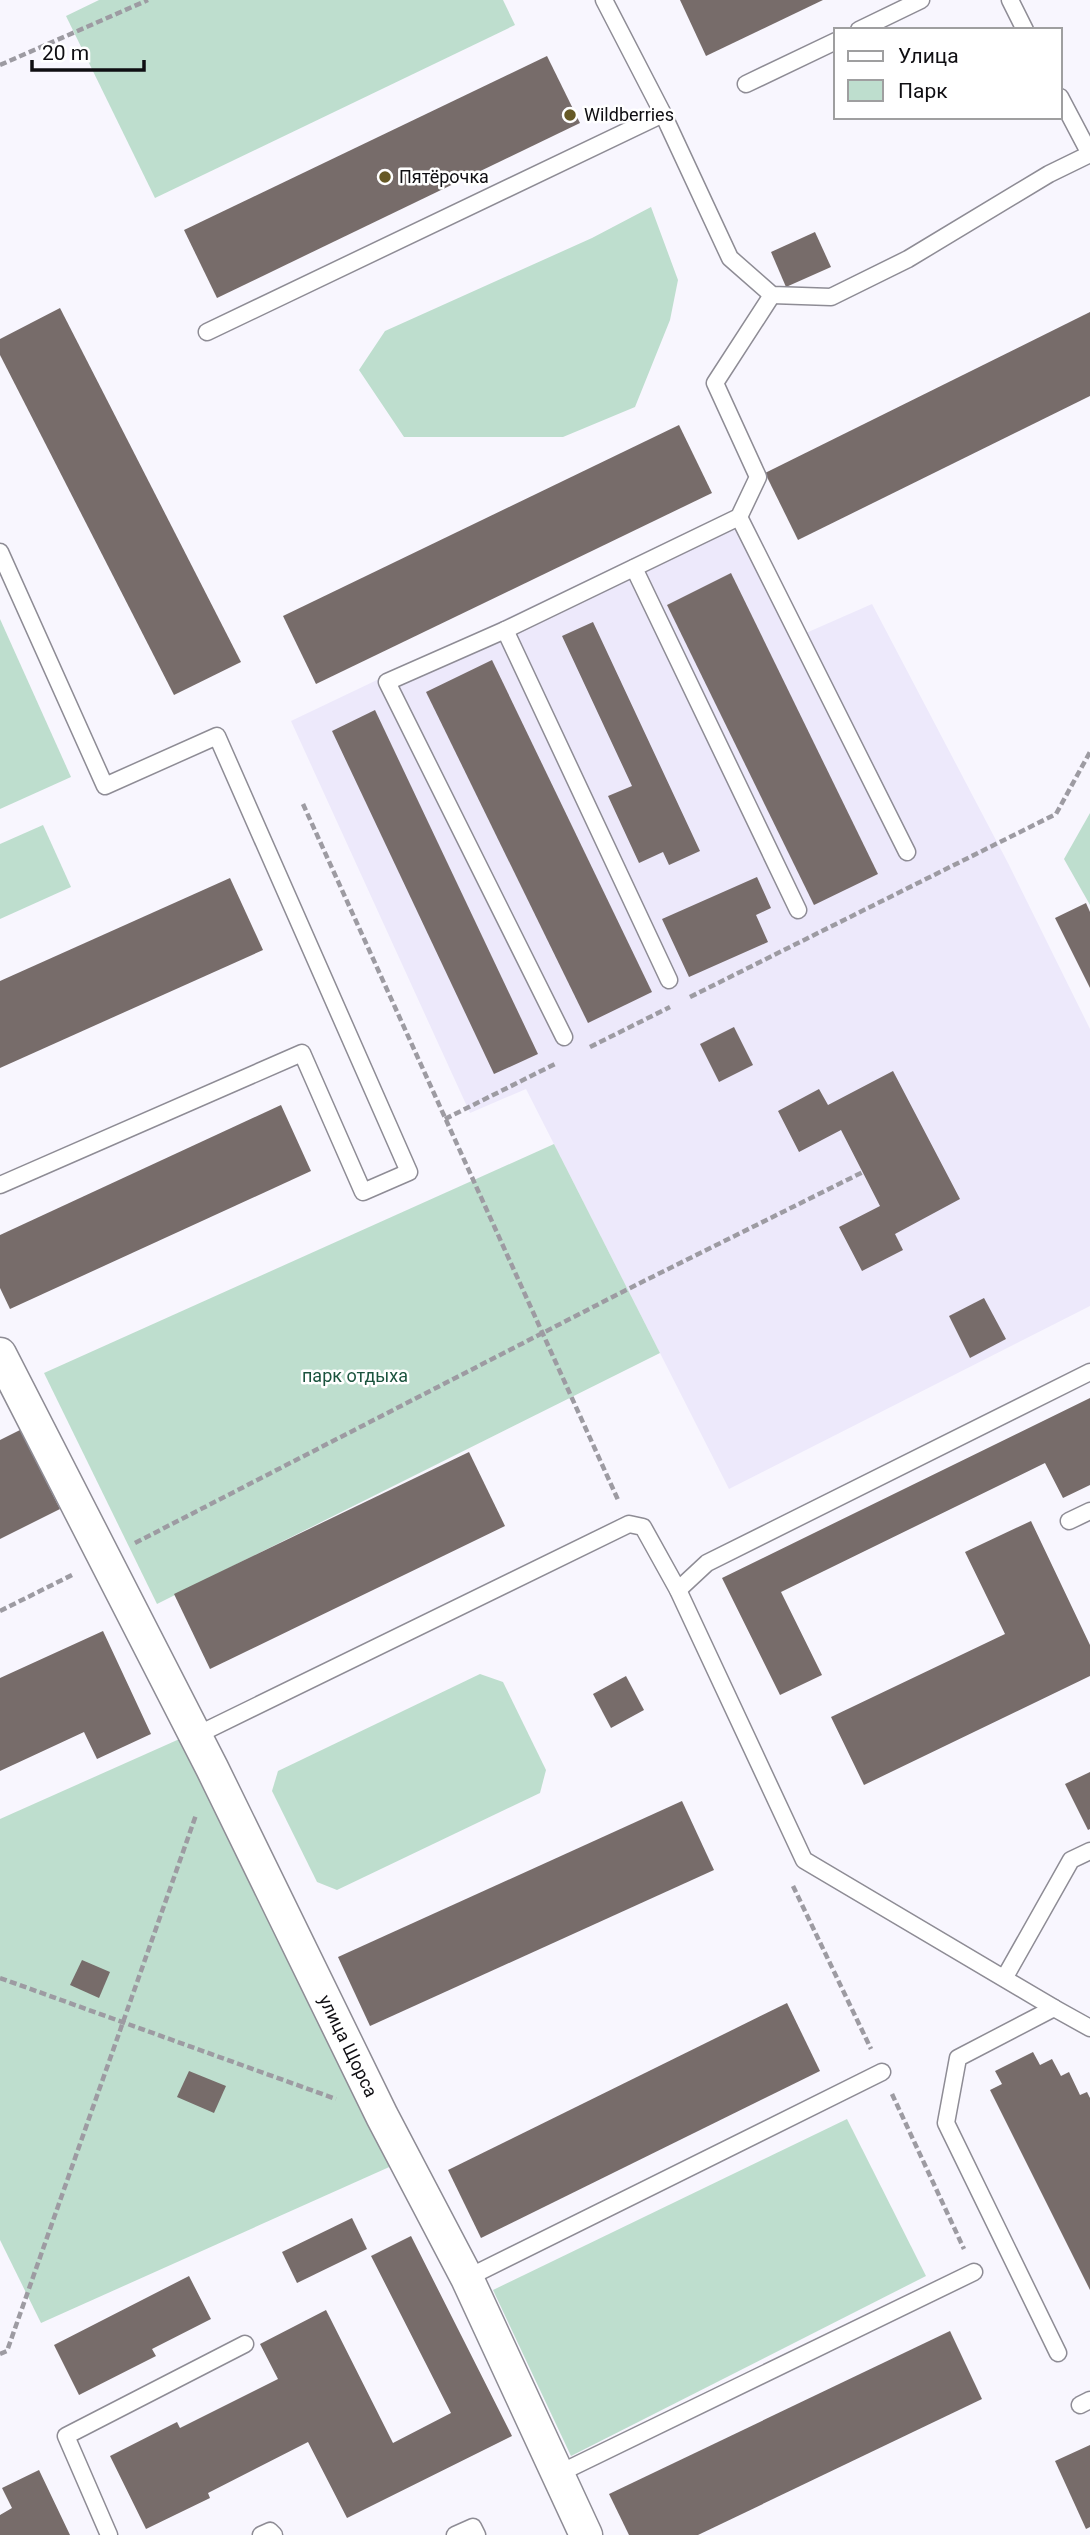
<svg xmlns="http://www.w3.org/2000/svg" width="1090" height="2535" viewBox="0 0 1090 2535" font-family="Roboto,sans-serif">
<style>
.built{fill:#ede9fb}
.green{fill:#bedece}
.building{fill:#776c6a}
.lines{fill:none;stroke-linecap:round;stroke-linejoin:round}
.service-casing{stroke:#8e8c95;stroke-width:19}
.minor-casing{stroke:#8e8c95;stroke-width:35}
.path{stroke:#9d9ba2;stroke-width:4.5;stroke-dasharray:7 3.5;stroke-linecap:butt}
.service{stroke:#fff;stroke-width:16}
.minor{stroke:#fff;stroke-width:32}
.poi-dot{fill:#665926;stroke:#fff;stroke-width:2.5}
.labels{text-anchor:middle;stroke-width:5;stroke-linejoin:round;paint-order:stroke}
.poi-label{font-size:18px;fill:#0f0e12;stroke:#fff;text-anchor:start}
.park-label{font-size:18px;fill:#1b543e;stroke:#fff}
.street-label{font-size:18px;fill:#0f0e12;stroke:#fff}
</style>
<rect width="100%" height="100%" fill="#f8f6fe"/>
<!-- built -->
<polygon class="built" points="744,505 806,633 872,604 1008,863 1090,1029 1090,1306 729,1489 526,1089 470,1113 291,721"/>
<!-- green -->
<g class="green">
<polygon points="99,0 503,0 515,25 155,198 66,16"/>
<polygon points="651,207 678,280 670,320 635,407 563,437 404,437 359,370 385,331 592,238"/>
<polygon points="0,619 71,777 0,809"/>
<polygon points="1090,813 1090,905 1064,859"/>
<polygon points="43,825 71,887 0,919 0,844"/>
<polygon points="554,1144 660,1353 157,1604 44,1373"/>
<polygon points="480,1674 503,1682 546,1770 540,1793 337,1890 317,1882 272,1791 278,1771"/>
<polygon points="184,1737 396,2164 41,2323 0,2240 0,1819"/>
<polygon points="847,2119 926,2276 571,2456 493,2290"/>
</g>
<!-- building -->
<g class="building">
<polygon points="680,0 823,0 706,56"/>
<polygon points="547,56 580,123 217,298 184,230"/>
<polygon points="815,232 831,267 786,287 771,252"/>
<polygon points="60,308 241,662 174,695 0,355 0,339"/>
<polygon points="1090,312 1090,396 798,540 765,473"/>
<polygon points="679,425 712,493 316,684 283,616"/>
<polygon points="731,573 878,874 814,905 667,605"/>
<polygon points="593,622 700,851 669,865 663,852 639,863 608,796 632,786 562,636"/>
<polygon points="492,660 652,992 588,1023 426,692"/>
<polygon points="375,710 538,1054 494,1074 332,731"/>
<polygon points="757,877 771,908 756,915 768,942 689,977 662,919"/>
<polygon points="230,878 263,950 0,1068 0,981"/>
<polygon points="1086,903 1090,912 1090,988 1055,918"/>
<polygon points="734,1027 753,1065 719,1082 700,1044"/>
<polygon points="893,1071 960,1199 895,1234 903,1250 862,1271 839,1227 880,1206 841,1130 799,1152 778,1111 819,1089 828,1105"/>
<polygon points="281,1105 311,1171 10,1309 0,1288 0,1235"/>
<polygon points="984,1298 1006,1339 970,1358 949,1316"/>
<polygon points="1090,1398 1090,1485 1063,1498 1045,1463 781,1592 822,1675 780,1695 722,1578"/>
<polygon points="20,1430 60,1509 0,1539 0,1440"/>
<polygon points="469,1452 505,1526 210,1669 174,1594"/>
<polygon points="1031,1521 1090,1645 1090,1676 864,1785 831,1717 1005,1634 965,1552"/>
<polygon points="103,1631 151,1734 97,1759 84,1732 0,1771 0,1678"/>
<polygon points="626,1676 644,1710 611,1728 593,1694"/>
<polygon points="1090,1772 1090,1829 1088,1830 1065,1784"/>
<polygon points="682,1801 714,1870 370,2026 338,1957"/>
<polygon points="82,1960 110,1972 99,1998 70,1985"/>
<polygon points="787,2003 820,2071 481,2238 448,2170"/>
<polygon points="1033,2052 1040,2065 1052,2059 1061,2076 1069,2072 1080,2095 1087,2092 1090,2098 1090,2290 990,2090 1002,2084 995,2071"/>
<polygon points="189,2071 226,2086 214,2113 177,2097"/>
<polygon points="352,2218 367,2249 297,2283 282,2252"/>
<polygon points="411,2236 512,2436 347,2518 308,2442 208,2493 210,2498 146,2529 110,2456 177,2422 180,2428 278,2379 260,2344 326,2310 393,2443 451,2413 371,2256"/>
<polygon points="189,2276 211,2319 152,2349 156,2356 79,2395 54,2345"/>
<polygon points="950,2331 982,2399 698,2535 629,2535 609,2494"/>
<polygon points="1090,2445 1090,2527 1086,2529 1055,2461"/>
<polygon points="39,2470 70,2535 0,2535 0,2515 12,2508 2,2488"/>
</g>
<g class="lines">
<!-- service casing -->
<g class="service-casing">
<g id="service">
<polyline points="604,0 663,114 730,258 772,295 831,297 908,259 1049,174 1090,154"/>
<polyline points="1010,0 1025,30"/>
<polyline points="859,30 921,0"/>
<polyline points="746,84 836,41"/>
<polyline points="1060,97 1090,154"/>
<polyline points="207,332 663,114"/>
<polyline points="739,517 907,852"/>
<polyline points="0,552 105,786 217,736 409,1172 363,1192 302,1053 0,1185"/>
<polyline points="634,568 798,910"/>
<polyline points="505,630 669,980"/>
<polyline points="564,1037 387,682 505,630 739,517 758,477 715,383 772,295"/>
<polyline points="1069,1521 1090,1511"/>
<polyline points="678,1590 707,1563 1090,1372"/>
<polyline points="195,1736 629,1524 643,1527 678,1590 804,1860 1054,2008"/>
<polyline points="1005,1977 1071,1860 1090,1851"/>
<polyline points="467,2278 882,2072"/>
<polyline points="1058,2353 946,2123 958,2058 1054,2008 1090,2028"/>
<polyline points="1080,2405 1090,2400"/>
<polyline points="560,2473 974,2272"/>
<polyline points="109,2535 66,2436 245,2344"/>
<polyline points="261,2535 270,2531 274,2535"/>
<polyline points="455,2535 473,2527 477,2535"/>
</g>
</g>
<!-- minor casing -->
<g class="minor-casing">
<polyline id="minor" points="0,1354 212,1768 382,2116 467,2278 586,2535"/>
</g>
<!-- path -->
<g class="path">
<polyline points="0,65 148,0"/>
<polyline points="303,804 619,1502"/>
<polyline points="690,997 1056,814 1090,752"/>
<polyline points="590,1047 670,1007"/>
<polyline points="445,1119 557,1063"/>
<polyline points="135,1543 628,1289 863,1172"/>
<polyline points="0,1611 74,1574"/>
<polyline points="793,1886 871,2049"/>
<polyline points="0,1978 336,2099"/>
<polyline points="892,2094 964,2249"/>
<polyline points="0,2354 7,2351 196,1815"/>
</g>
<!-- service -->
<use href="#service" class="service"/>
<!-- minor -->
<use href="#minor" class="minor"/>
</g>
<!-- markers -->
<g class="poi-dot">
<circle cx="570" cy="115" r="7"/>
<circle cx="385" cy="177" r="7"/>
</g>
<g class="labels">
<!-- poi labels -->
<g class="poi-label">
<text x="584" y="121">Wildberries</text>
<text x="399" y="183">Пятёрочка</text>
</g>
<!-- park labels -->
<g class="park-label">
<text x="355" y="1382">парк отдыха</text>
</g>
<!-- street labels -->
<g class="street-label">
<text transform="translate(348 2046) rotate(64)" y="6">улица Щорса</text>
</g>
</g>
<!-- legend -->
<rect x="834" y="28" width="228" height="91" fill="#ffffff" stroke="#9f9fa0" stroke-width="2"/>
<rect x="848" y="51" width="35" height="10" fill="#ffffff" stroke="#9f9fa0" stroke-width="2"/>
<text x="898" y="63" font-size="21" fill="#0f0e12">Улица</text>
<rect x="848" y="80" width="35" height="21" fill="#bedece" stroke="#9f9fa0" stroke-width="2"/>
<text x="898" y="98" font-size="21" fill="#0f0e12">Парк</text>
<!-- scale -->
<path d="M32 60v10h112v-10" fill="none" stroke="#0f0e12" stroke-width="3.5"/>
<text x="42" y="60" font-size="21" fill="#0f0e12" stroke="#ffffff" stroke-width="5" paint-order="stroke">20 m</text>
</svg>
